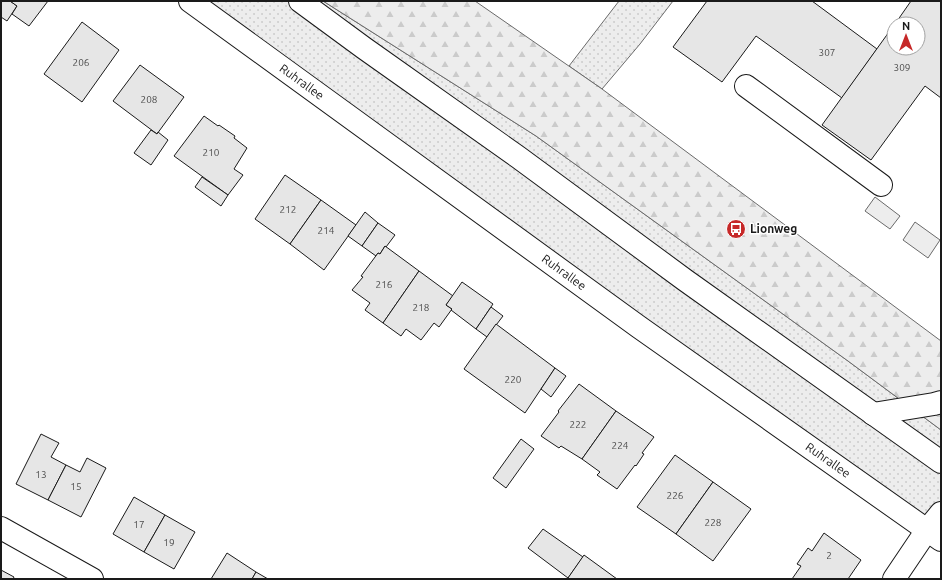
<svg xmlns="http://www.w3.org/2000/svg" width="942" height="580" viewBox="0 0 942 580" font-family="Ubuntu,sans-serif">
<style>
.grass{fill:url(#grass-dots);stroke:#6a6a6a}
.forest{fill:url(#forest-firs);stroke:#6a6a6a}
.pitch{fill:#ededed;stroke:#6a6a6a}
.building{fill:#e6e6e6;stroke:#1a1a1a}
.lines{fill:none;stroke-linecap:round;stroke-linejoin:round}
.minor-casing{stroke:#1a1a1a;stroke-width:24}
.major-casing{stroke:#1a1a1a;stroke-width:24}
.minor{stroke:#fff;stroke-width:22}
.major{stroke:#fff;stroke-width:22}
.labels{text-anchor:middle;stroke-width:3;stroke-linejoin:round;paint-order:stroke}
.number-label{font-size:10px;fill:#4d4d4d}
.street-label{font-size:12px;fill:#1a1a1a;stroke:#fff}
.poi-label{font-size:12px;font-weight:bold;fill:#1a1a1a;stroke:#fff;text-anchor:start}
</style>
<defs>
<pattern id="grass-dots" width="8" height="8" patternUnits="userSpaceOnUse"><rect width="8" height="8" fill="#ededed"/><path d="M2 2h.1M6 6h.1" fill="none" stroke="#cbcbcb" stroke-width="1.8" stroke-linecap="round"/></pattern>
<pattern id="forest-firs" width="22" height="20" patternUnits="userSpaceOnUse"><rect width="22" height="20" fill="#ededed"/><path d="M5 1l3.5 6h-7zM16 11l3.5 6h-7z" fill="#cbcbcb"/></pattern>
</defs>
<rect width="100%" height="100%" fill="#fff"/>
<!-- grass -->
<g class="grass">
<polygon points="193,1 323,1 536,136 848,361 941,430 941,539"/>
<polygon points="619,1 673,1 640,44 602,89 569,66"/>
</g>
<!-- forest -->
<polygon class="forest" points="323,1 475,1 602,89 941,341 941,430 848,361 536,136"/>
<!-- pitch -->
<g class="pitch">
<polygon points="875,197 900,216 890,229 865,211"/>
<polygon points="915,222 940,240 928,258 903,240"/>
</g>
<!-- building -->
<g class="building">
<polygon points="1,1 10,1 17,6 7,21 1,17"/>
<polygon points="10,1 48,1 29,26 12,14 17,6"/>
<polygon points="707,1 812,1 877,49 842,98 756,36 722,82 673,47"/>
<polygon points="911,1 941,1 941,98 925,86 871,160 822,125 894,25 894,48 918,48 918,24 895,24"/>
<polygon points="82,22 119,50 82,102 44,74"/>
<polygon points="140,65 184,97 157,134 113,101"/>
<polygon points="204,116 218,126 219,125 235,136 234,138 247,148 234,169 243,175 228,195 174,156"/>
<polygon points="151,130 157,134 158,132 168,140 151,165 134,153"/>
<polygon points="285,175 321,200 290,244 255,219"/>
<polygon points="202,177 228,195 221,206 195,187"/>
<polygon points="321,200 356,225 324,270 290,244"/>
<polygon points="365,212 378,223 362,246 348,236"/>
<polygon points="378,223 395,235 386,247 385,246 380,254 378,253 376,256 362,246"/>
<polygon points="385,246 419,271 383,323 365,310 370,303 352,290 363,277 361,276 378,253 380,254"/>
<polygon points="419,271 453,296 446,305 452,309 439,327 434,323 421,340 406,329 401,336 383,323"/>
<polygon points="462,282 493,304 476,329 451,310 452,309 446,305"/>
<polygon points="491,307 503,316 487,337 476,329"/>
<polygon points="496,324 555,368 525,413 464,369"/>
<polygon points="555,368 566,376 551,397 541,389"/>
<polygon points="579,384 616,411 582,459 561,446 559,448 541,436 559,412 558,411"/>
<polygon points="616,411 654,437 642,453 644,454 636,466 635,465 617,489 597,475 600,472 582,459"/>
<polygon points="41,434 59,443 51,457 66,465 48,500 16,484"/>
<polygon points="521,439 534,449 506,488 493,478"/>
<polygon points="675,455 713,482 676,534 637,507"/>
<polygon points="87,458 106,468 81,517 48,500 66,465 80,472"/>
<polygon points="713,482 751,509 713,561 676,534"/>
<polygon points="134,497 165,515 144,552 113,534"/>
<polygon points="165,515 195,532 174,569 144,552"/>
<polygon points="543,529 583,557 568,578 528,548"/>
<polygon points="824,533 861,560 848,579 792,579 801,566 797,564 808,548 812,551"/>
<polygon points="227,553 256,572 252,579 211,579"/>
<polygon points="584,555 617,579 570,579 568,578"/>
<polygon points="1,570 14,577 13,579 1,579"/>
<polygon points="256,572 268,579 252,579"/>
</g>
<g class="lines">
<!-- minor casing -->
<g class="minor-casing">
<g id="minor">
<polyline points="746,86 881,185"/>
<polyline points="873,414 934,404 941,402"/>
<polyline points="1,528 92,579"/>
<polyline points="894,579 927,530 941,513"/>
</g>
</g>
<!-- major casing -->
<g class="major-casing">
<g id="major">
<path id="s1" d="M190,1l449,326 302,213"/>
<polyline points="300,1 364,48 518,157 685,280 941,462"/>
</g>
</g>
<!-- minor -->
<use href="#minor" class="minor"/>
<!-- major -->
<use href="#major" class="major"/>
</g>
<!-- icons -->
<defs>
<g id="bus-disc" transform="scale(1)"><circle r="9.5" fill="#c62828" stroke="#fff"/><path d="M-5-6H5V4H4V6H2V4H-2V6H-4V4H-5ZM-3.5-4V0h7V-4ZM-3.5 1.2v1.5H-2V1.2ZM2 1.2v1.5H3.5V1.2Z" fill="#fff"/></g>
</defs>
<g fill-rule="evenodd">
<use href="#bus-disc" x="736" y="229"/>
</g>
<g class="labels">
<!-- number labels -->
<g class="number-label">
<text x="827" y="56">307</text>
<text x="81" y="66">206</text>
<text x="902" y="71">309</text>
<text x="149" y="103">208</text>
<text x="211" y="156">210</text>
<text x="288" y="213">212</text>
<text x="326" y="234">214</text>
<text x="384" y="288">216</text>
<text x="421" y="311">218</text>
<text x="513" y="383">220</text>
<text x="578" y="428">222</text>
<text x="620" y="449">224</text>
<text x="41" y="478">13</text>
<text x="76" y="490">15</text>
<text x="675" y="499">226</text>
<text x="713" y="526">228</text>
<text x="139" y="528">17</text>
<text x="169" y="546">19</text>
<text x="829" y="559">2</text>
</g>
<!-- street labels -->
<g class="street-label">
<text dy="4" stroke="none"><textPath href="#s1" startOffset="138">Ruhrallee</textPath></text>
<text dy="4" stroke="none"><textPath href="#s1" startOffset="462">Ruhrallee</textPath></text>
<text dy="4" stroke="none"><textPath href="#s1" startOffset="786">Ruhrallee</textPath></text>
</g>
<!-- poi labels -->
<g class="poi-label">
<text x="750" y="233">Lionweg</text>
</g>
</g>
<!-- border -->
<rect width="942" height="580" fill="none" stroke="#1a1a1a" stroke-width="4"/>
<!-- north arrow -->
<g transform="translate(906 36)"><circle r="19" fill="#ffffff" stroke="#a3a3a3"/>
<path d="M0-3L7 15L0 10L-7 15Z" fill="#c62828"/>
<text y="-6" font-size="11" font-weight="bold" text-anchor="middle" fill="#1a1a1a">N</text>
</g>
</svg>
